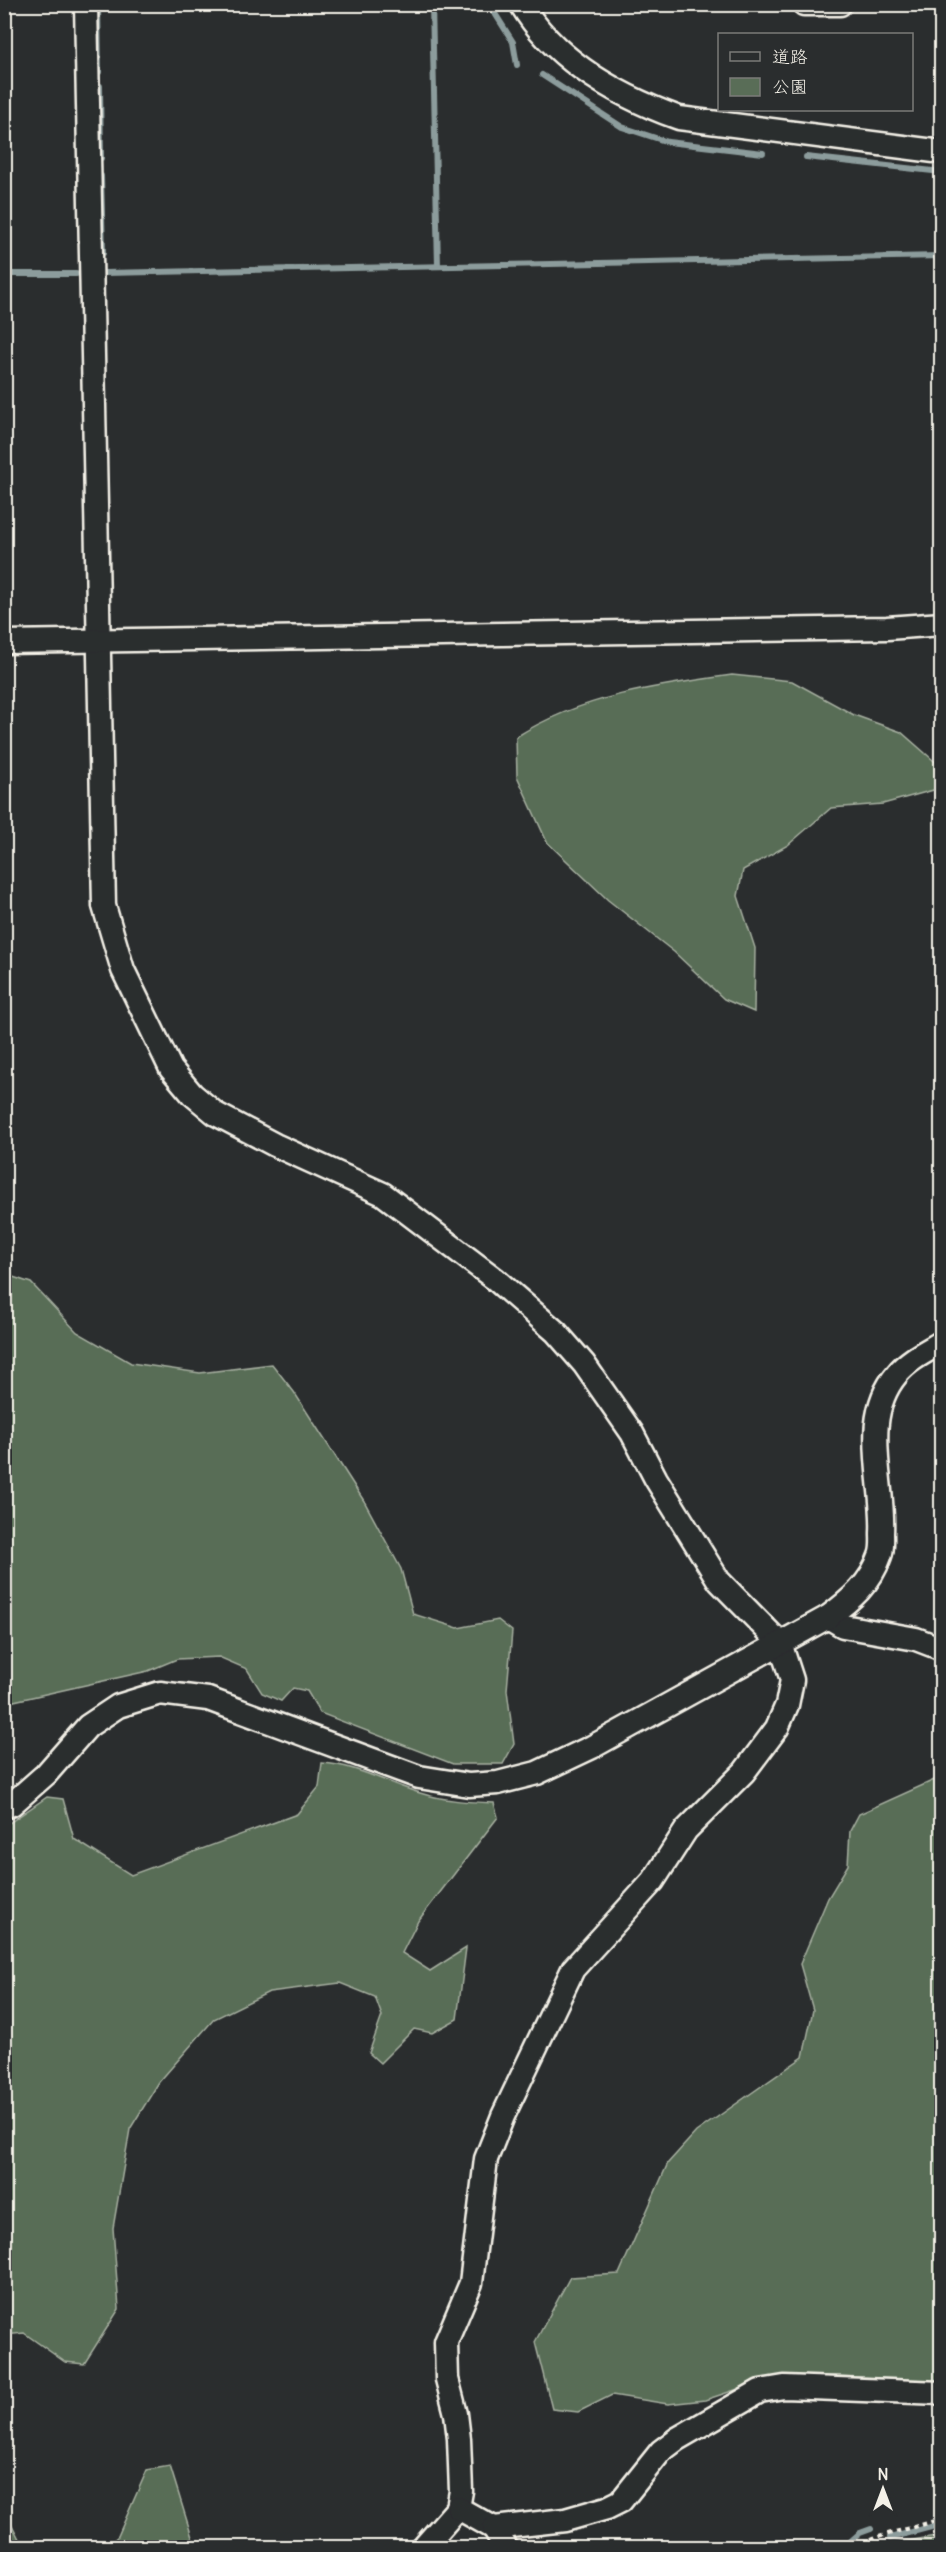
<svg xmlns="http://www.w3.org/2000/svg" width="946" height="2552" viewBox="0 0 946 2552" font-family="Delius,'Klee One',sans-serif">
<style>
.green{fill:#596d57;stroke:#a6afa0;stroke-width:1.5}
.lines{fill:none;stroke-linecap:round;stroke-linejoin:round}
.stream{stroke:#8c9c9c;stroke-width:6}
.street-casing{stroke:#f4f1e8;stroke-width:27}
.path{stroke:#f4f1e8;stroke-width:4;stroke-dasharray:4.5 4.5;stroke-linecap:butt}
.street{stroke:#2a2d2e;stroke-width:22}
</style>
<rect width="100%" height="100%" fill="#2a2d2e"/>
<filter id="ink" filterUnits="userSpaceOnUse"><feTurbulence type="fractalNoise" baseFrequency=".0167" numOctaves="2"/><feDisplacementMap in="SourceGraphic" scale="12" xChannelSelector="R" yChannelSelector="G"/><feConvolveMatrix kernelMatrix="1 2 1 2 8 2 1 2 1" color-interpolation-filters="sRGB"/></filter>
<g filter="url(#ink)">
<!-- green -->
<g class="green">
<path d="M732,675l60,6 62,34 47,17 40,35v16l-4,6 -54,15 -52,4 -43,37 -45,25 -5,26 17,52 -1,64 -30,-13 -50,-47 -66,-52 -61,-58 -30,-66 -1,-39c64,-41 143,-52 216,-62z"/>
<polygon points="10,1276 31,1283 77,1332 131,1363 200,1373 272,1364 294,1392 364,1501 401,1569 413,1614 458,1628 498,1620 512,1631 507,1690 514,1744 503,1764 453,1764 320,1713 307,1691 293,1688 281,1701 262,1693 247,1669 219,1657 177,1659 148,1671 5,1703 4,1279"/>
<path d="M322,1763c35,2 64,20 98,30 25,8 49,9 74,10l4,14 -80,104 -16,32 28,18 36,-23 -9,71 -25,14 -18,-4 -34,34 -11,-10 13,-37 -7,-19 -35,-14 -71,9 -55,27 -55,63 -29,47 -17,99 6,81 -35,55 -19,-2 -41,-29 -19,2v-509l42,-29 16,2 11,40 57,36 166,-61 22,-27z"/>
<polygon points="941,1777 941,2381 839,2376 768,2379 705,2400 668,2404 612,2395 578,2412 552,2409 535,2342 570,2277 619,2274 668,2163 696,2132 803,2057 813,2010 800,1964 828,1898 848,1865 850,1831 859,1814"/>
<polygon points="170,2466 195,2547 106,2547 118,2536 147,2470"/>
<polygon points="4,2511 5,2511 23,2547 5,2547"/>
<polygon points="941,2535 941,2547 876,2547"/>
</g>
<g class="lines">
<!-- stream -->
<g class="stream">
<polyline points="98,4 99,72"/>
<polyline points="432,4 438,266"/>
<polyline points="489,4 513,42 517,65"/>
<polyline points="542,75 622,127 668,142 763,153"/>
<polyline points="100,86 101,158"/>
<polyline points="806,157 942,172"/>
<polyline points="101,176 103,253"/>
<polyline points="105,273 942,256"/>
<polyline points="4,274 76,274"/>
<polyline points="890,2538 942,2524"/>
<polyline points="843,2548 860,2533 871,2529"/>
</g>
<!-- street casing -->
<g class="street-casing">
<g id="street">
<polyline points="86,4 104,906 123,970 171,1069 192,1094 216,1114 275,1145 383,1194 495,1279 556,1332 584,1364 632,1433 656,1479 719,1581 780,1643 792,1680 787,1705 777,1728 744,1772 686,1830 653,1881 573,1969 503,2116 486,2159 471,2283 446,2342 447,2379 456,2414 459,2439 461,2491 458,2508 423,2548"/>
<path d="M521,4c34,57 97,92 158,114l263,34"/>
<polyline points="804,4 840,4"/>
<polyline points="4,642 887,628 942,624"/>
<polyline points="828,1617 843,1626 916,1639 942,1649"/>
<path d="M4,1807l8,-3 34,-30 42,-48 30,-20 42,-13 48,6 211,78 50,8 29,-2 39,-10 55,-26 236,-130c23,-17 43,-34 52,-61 3,-7 2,-16 2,-23 3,-52 -23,-114 15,-159 11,-14 30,-23 45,-32"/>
<polyline points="458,2508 494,2528 506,2548"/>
<polyline points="494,2528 565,2520 607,2508 621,2501 661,2451 677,2439 760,2391 784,2387 942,2393"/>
</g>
</g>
<!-- path -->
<path class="path" d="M854,2548c27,-16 58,-18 88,-30"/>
<!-- street -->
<use href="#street" class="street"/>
</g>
</g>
<!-- margin -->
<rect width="946" height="2552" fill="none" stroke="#2a2d2e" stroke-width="24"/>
<rect x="12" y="12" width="922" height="2528" fill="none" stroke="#f4f1e8" stroke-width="2" filter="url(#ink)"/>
<!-- legend -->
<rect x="718" y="33" width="195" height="78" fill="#2a2d2e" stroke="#7b7b78" stroke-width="1.5"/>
<rect x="730" y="52" width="30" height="9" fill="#2a2d2e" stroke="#7b7b78" stroke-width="1.5"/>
<text x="772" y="63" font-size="18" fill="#f4f1e8">道路</text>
<rect x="730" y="78" width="30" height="18" fill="#596d57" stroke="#7b7b78" stroke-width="1.5"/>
<text x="772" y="93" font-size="18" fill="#f4f1e8">公園</text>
<!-- north arrow -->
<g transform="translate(883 2489)" stroke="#2a2d2e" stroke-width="4.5" paint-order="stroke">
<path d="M0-4.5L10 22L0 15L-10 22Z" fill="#f4f1e8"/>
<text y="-9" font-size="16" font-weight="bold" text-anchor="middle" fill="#f4f1e8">N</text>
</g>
</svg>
